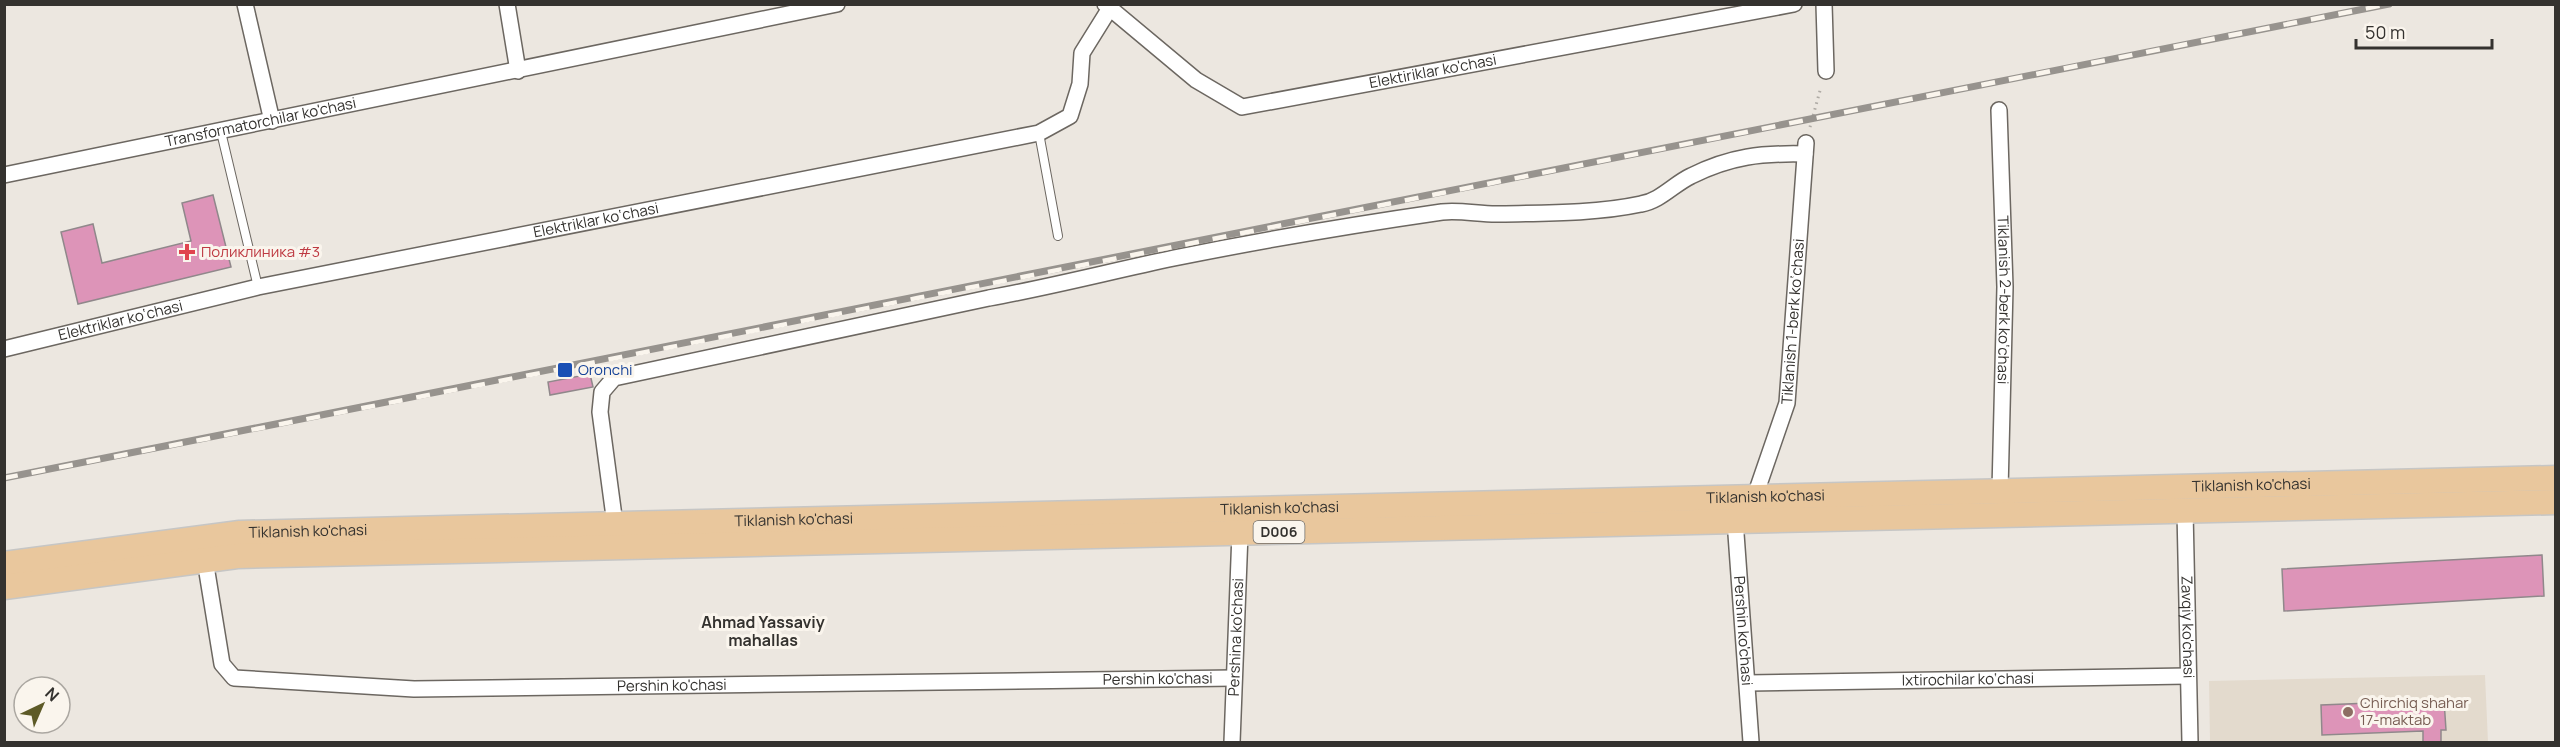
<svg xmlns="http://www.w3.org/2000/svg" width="2560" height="747" viewBox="0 0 2560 747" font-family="Manrope,sans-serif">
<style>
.built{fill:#e3dacd}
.building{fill:#dd94b8;stroke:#90888b;stroke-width:1.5}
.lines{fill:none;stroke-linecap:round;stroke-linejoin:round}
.service-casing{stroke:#6c6761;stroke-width:10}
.minor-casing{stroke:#6c6761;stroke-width:18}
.primary-casing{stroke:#c6c6c5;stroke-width:27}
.path{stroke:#aeaaa4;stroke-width:3;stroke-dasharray:1.5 4.5;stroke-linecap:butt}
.service{stroke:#fff;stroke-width:8}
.minor{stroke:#fff;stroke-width:15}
.primary{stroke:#e9c79d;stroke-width:24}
.rail-casing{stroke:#97938e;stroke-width:7}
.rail{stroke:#faf5ed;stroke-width:4.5;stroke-dasharray:14;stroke-linecap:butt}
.health-dot{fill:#e0444e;stroke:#faf5ed;stroke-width:2}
.transit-dot{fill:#1a4fb4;stroke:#faf5ed;stroke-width:2}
.education-dot{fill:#8d6e63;stroke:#faf5ed;stroke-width:2}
.labels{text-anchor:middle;stroke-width:6;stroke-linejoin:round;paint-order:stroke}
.shield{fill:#faf5ed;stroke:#6f6c68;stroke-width:1.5}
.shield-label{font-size:14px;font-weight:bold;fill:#34322f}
.street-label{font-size:15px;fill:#34322f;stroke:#faf5ed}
.health-label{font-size:15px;fill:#be3a42;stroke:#faf5ed;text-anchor:start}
.transit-label{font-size:15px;fill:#164399;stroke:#faf5ed;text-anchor:start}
.education-label{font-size:15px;fill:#785e54;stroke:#faf5ed;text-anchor:start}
.neighbourhood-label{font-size:16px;font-weight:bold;fill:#34322f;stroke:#faf5ed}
</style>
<rect width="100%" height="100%" fill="#ece7e0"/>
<!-- built -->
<polygon class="built" points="2485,675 2488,742 2210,742 2209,681"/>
<!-- building -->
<g class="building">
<polygon points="213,195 231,267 78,304 61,232 93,224 102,263 191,241 182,203"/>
<polygon points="590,374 593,387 550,395 548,382"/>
<polygon points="2542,555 2544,596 2284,611 2282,569"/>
<polygon points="2444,700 2446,730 2441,730 2441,742 2423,742 2423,731 2322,735 2321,705"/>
</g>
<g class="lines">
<!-- service casing -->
<g class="service-casing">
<g id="service">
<polyline points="221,132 258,287"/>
<polyline points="1039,133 1058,236"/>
</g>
</g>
<!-- minor casing -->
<g class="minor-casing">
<g id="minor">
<polyline points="245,4 272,121"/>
<polyline points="507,4 518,71"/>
<path id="s1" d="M1105,4l91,76 46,27 552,-103"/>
<polyline points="1824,4 1826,71"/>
<path id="s2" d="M1999,110l6,177 -5,203"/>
<path id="s3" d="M4,175l833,-171"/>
<path id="s4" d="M4,349l254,-62 781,-154 31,-17 10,-32 2,-31 28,-45"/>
<path id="s5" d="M1755,496l32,-93 19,-260"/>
<path id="s6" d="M2185,511l5,231"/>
<path id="s7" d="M1735,520l16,222"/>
<path d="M615,524l-15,-112 2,-20 12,-14 375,-80c62,-11 123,-27 185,-40 89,-18 178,-33 268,-46 18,-2 36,2 54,2 47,-1 98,0 145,-10 19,-3 33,-20 50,-28 40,-20 71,-23 114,-22"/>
<path id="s8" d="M205,560l17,104 12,14 180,11 820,-11"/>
<path id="s9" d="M1748,683l440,-7"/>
<path id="s10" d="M1232,742l8,-209"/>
</g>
</g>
<!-- primary casing -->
<g class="primary-casing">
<g id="primary">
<path id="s11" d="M4,564l236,-31 2316,-55"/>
<polyline points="4,587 237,556 2556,502"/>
</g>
</g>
<!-- path -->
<polyline class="path" points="1810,127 1821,87"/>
<!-- service -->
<use href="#service" class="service"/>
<!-- minor -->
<use href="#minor" class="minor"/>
<!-- primary -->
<use href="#primary" class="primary"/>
<!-- rail casing -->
<g class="rail-casing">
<path id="rail" d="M4,478c796,-154 1590,-317 2385,-474"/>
</g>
<!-- rail -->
<use href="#rail" class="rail"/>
</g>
<!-- markers -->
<path class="health-dot" d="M184 243h6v6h6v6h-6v6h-6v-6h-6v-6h6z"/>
<rect class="transit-dot" x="557" y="362" width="16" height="16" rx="3"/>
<circle class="education-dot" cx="2348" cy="712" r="6"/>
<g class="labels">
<!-- shield labels -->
<rect class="shield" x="1253.5" y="521" width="51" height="22" rx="4.5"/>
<g class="shield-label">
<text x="1279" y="537">D006</text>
</g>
<!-- street labels -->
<g class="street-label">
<text dy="5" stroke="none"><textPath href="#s1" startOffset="366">Elektiriklar ko'chasi</textPath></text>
<text dy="5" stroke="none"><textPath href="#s3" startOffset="262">Transformatorchilar ko'chasi</textPath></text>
<text dy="5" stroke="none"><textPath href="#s4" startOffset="606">Elektriklar ko‘chasi</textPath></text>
<text dy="5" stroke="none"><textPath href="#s2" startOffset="190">Tiklanish 2-berk ko‘chasi</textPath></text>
<text dy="5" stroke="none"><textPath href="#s4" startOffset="120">Elektriklar ko‘chasi</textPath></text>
<text dy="5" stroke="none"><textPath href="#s5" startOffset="180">Tiklanish 1-berk ko‘chasi</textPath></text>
<text dy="5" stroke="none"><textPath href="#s11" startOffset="2250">Tiklanish ko'chasi</textPath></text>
<text dy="5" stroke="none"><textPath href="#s11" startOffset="1764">Tiklanish ko'chasi</textPath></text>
<text dy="5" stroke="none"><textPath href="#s11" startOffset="1278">Tiklanish ko'chasi</textPath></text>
<text dy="5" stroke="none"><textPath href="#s11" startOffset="792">Tiklanish ko'chasi</textPath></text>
<text dy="5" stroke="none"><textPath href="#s11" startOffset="306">Tiklanish ko'chasi</textPath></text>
<text dy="5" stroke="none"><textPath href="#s6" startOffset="116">Zavqiy ko'chasi</textPath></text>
<text dy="5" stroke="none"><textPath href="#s7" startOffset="111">Pershin ko'chasi</textPath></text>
<text dy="5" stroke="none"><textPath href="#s10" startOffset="105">Pershina ko'chasi</textPath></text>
<text dy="5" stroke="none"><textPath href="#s8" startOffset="1048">Pershin ko'chasi</textPath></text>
<text dy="5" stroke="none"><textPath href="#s9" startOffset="220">Ixtirochilar ko‘chasi</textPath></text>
<text dy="5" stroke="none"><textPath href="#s8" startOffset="562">Pershin ko'chasi</textPath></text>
</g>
<!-- health labels -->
<g class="health-label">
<text x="201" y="257">Поликлиника #3</text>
</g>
<!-- transit labels -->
<g class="transit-label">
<text x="578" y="375">Oronchi</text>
</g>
<!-- education labels -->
<g class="education-label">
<text x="2360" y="708">Chirchiq shahar<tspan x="2360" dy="17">17-maktab</tspan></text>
</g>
<!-- neighbourhood labels -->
<g class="neighbourhood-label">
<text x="763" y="628">Ahmad Yassaviy<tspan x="763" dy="18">mahallas</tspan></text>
</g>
</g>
<!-- border -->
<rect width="2560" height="747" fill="none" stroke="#34322f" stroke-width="12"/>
<!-- north arrow -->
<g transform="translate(42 705) rotate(44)"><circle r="28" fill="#faf5ed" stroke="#aba7a1" stroke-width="1.5"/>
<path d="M0-4.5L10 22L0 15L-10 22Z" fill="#5d5a27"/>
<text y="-9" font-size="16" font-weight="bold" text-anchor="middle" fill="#34322f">N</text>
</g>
<!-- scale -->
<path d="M2356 39v9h136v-9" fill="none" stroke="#34322f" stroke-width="3"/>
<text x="2365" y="39" font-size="18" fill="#34322f" stroke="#faf5ed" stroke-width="4.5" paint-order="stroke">50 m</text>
</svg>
